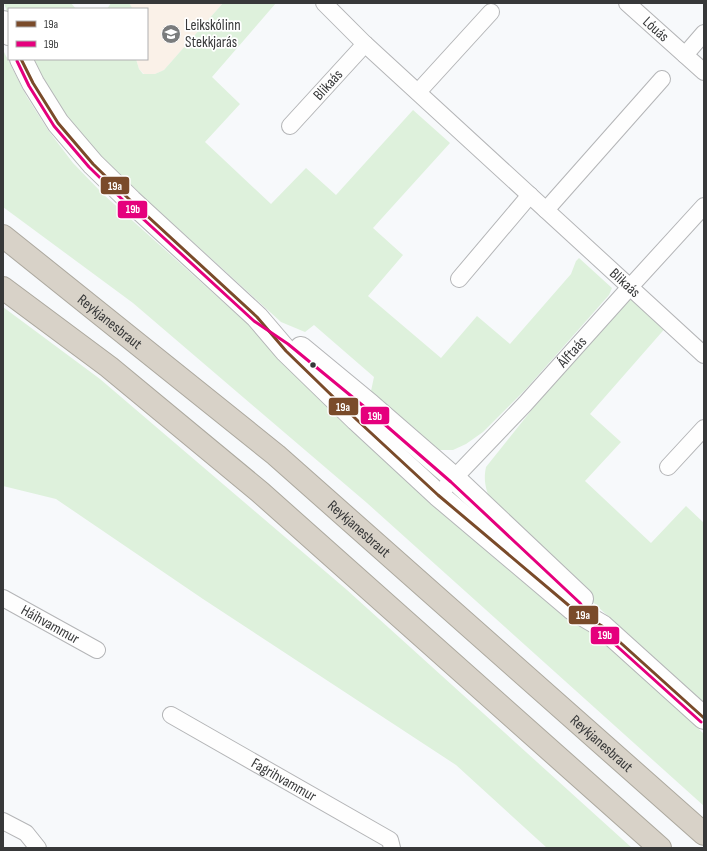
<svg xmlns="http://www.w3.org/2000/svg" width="707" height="851" viewBox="0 0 707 851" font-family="'Sofia Sans Condensed',sans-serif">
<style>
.education{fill:#faf1e8}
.green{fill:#def1dc}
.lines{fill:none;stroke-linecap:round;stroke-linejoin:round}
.street-casing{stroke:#b4b5b7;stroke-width:18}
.secondary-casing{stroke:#b4b5b7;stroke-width:24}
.highway-casing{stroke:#aca89e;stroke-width:24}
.street{stroke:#fefefe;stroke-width:16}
.secondary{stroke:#fefefe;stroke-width:22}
.highway{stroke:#d8d2c8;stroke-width:22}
.bus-1-casing{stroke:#fff;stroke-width:6}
.bus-2-casing{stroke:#fff;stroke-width:6}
.bus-1{stroke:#7a4b2a;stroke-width:3}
.bus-2{stroke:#e5007d;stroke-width:3}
.bus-dot{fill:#373839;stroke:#fff;stroke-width:1.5}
.labels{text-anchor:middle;stroke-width:3.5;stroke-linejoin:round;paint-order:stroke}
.poi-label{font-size:15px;fill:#373839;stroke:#fff;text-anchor:start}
.street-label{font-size:15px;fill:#373839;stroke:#fff}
.line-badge{stroke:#fff;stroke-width:1.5}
.badge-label{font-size:11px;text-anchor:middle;font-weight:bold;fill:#fff}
</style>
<rect width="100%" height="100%" fill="#f7f9fb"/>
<!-- education -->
<polygon class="education" points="129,3 223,3 164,70 155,74 144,74 139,69 136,59 147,59 147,9 133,9"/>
<!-- green -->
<g class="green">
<polygon points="4,3 71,3 76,9 9,9 9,18"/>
<polygon points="111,3 129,3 133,9 107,9"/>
<polygon points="223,3 276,3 212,77 240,104 205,142 271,204 306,168 336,195 413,110 450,143 373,228 403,255 368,296 441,358 477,316 510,344 571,274 576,261 579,258 612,288 609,295 526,389 483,432 466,444 453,450 438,450 382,407 371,391 374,377 314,325 305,332 281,322 116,172 84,140 54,101 28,59 136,59 139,69 143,74 155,74 164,70"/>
<polygon points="3,50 27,97 48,130 73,163 104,195 272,346 496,556 626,661 704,734 704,806 367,503 133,303 3,207"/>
<path d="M631,299l9,1 28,25 -78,89 31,28 -36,39 66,62 35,-37 18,17v180l-106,-96 -106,-103c-6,-13 -9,-23 -6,-37l48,-60 78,-92 12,-12z"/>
<polygon points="3,307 100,379 347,590 632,848 547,848 456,765 203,599 56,499 3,486"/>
</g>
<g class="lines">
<!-- street casing -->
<g class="street-casing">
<g id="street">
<path id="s1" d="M324,3l41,41 339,311"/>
<path id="s2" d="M627,3l77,69"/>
<polyline points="685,55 704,33"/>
<polyline points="418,92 491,12"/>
<path id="s3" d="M290,126l75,-82"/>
<polyline points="546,210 662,79"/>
<polyline points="459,279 530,195"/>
<polyline points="668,467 704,428"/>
<path id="s4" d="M438,495l87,-91 105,-117 74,-81"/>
<path id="s5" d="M3,598l94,52"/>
<path id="s6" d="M171,715l219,125 2,8"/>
<polyline points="3,821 26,833 38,848"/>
</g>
</g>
<!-- secondary casing -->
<g class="secondary-casing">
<g id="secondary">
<polyline points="3,22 9,34"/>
<polyline points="21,59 33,83 58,123 93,164 131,201 257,317 286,351 357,420 438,495 573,609 602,626 704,718"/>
<polyline points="301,348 370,405 454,478 582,599"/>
</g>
</g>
<!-- highway casing -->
<g class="highway-casing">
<g id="highway">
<path id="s7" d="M3,236l273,219 428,379"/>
<polyline points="3,288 109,367 260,492 660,848"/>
</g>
</g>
<!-- street -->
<use href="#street" class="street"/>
<!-- secondary -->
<use href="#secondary" class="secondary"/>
<!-- highway -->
<use href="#highway" class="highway"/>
<!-- bus-1 casing -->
<g class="bus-1-casing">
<polyline id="bus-1" points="21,59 33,83 58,123 93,164 131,201 257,317 286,351 357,420 438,495 573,609 602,626 704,718"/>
</g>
<!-- bus-2 casing -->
<g class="bus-2-casing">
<polyline id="bus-2" points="17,61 29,86 54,126 89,167 128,205 254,321 288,344 367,409 451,482 580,603 599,630 701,722"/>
</g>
<!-- bus-1 -->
<use href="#bus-1" class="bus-1"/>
<!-- bus-2 -->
<use href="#bus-2" class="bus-2"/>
</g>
<!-- icons -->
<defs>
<g id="school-disc" transform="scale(1)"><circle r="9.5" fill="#7a7c7d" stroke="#fff"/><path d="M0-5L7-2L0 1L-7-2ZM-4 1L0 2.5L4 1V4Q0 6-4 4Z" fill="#fff"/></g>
</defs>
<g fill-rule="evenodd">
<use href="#school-disc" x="171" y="34"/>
</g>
<!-- markers -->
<circle class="bus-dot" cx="313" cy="365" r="3.5"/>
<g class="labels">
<!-- poi labels -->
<g class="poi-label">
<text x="185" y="30">Leikskólinn<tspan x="185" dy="17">Stekkjarás</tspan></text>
</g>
<!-- street labels -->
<g class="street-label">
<text dy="5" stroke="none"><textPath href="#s2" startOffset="39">Lóuás</textPath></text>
<text dy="5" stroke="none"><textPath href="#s3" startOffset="56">Blikaás</textPath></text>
<text dy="5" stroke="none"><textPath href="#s1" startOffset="411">Blikaás</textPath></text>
<text dy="5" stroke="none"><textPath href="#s7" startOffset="137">Reykjanesbraut</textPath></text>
<text dy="5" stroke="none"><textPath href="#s4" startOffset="196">Álftaás</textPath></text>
<text dy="5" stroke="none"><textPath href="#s7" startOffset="461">Reykjanesbraut</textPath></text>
<text dy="5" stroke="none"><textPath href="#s5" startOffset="54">Háihvammur</textPath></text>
<text dy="5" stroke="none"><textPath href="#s7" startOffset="785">Reykjanesbraut</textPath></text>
<text dy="5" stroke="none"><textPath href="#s6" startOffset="130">Fagrihvammur</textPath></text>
</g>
</g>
<g class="line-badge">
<rect x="100" y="176" width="30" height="19" rx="4" fill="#7a4b2a"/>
<rect x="117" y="200" width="31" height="19" rx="4" fill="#e5007d"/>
<rect x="328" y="397" width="31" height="19" rx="4" fill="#7a4b2a"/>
<rect x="360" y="406" width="30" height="19" rx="4" fill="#e5007d"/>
<rect x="568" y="605" width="31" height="20" rx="4" fill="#7a4b2a"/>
<rect x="590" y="626" width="30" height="19" rx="4" fill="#e5007d"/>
</g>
<g class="badge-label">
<text x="115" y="190">19a</text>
<text x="133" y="213">19b</text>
<text x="343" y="411">19a</text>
<text x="375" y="420">19b</text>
<text x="583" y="619">19a</text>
<text x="605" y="639">19b</text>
</g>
<!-- border -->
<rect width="707" height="851" fill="none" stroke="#373839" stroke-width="8"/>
<!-- legend -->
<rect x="8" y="8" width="140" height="52" fill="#ffffff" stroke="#afafb0"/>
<rect x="16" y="21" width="20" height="6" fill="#7a4b2a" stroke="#afafb0"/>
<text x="44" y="28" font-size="12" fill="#373839">19a</text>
<rect x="16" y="41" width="20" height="6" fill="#e5007d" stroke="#afafb0"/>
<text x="44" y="48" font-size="12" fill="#373839">19b</text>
</svg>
